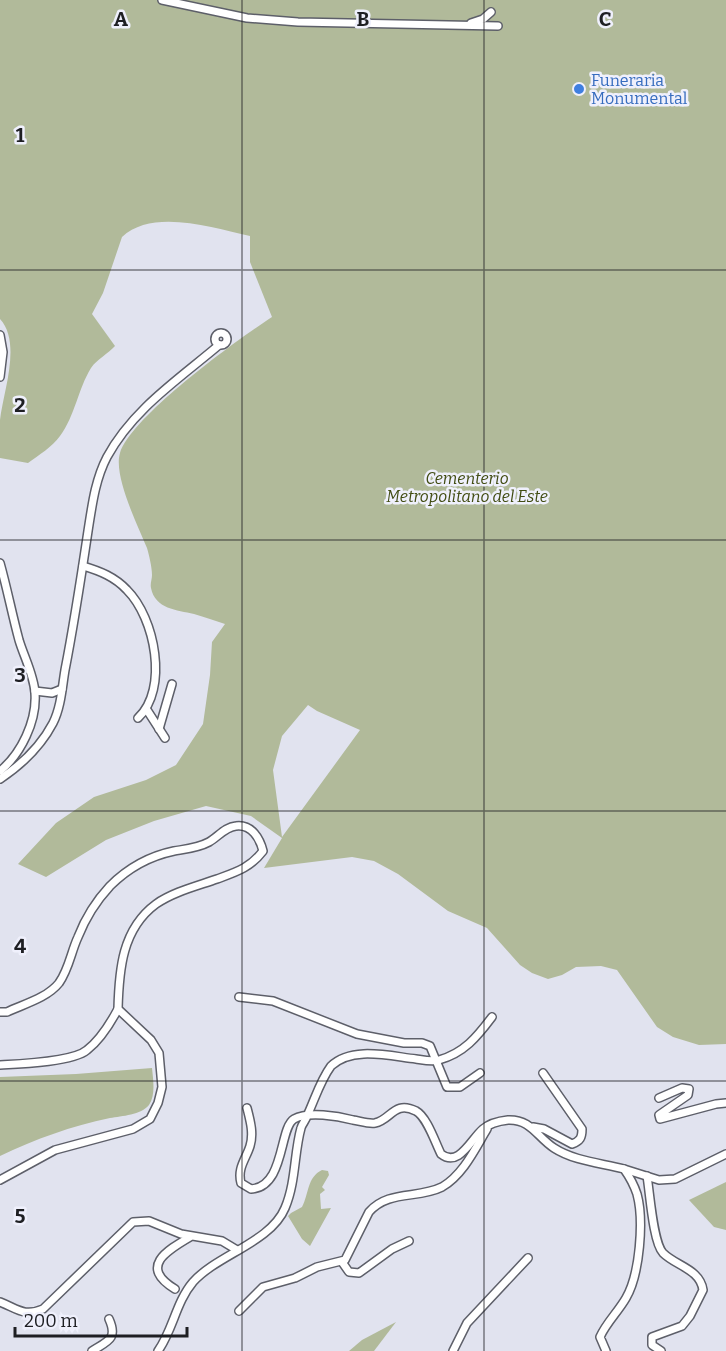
<svg xmlns="http://www.w3.org/2000/svg" width="726" height="1351" viewBox="0 0 726 1351" font-family="Bitter,serif">
<style>
.green{fill:#b1ba9a;fill-rule:evenodd}
.lines{fill:none;stroke-linecap:round;stroke-linejoin:round}
.street-casing{stroke:#5d5f69;stroke-width:10}
.street{stroke:#fff;stroke-width:7}
.grid{fill:none;stroke:#1e1f23;stroke-width:1.5;stroke-opacity:0.55}
.shop-dot{fill:#3f7fe0;stroke:#eff0fc;stroke-width:2}
.labels{text-anchor:middle;stroke-width:5;stroke-linejoin:round;paint-order:stroke}
.shop-label{font-size:16px;fill:#366cbe;stroke:#eff0fc;text-anchor:start}
.park-label{font-size:16px;font-style:italic;fill:#414c12;stroke:#eff0fc}
.grid-label{font-size:20px;text-anchor:middle;font-weight:bold;fill:#1e1f23;stroke:#eff0fc;stroke-width:5;stroke-linejoin:round;paint-order:stroke}
</style>
<rect width="100%" height="100%" fill="#e1e3ef"/>
<!-- green -->
<g class="green">
<path d="M0,0h726v1044l-27,1 -26,-8 -16,-10 -40,-57 -16,-4 -25,1 -14,8 -14,4 -16,-6 -12,-8 -33,-37 -39,-17 -50,-37 -24,-13 -22,-4 -88,11 18,-30 -31,-22 -45,-10 -52,15 -48,19 -60,37 -28,-13 38,-41 38,-26 52,-17 30,-15 27,-41 7,-49 2,-33 13,-18c-10,-3 -20,-7 -31,-10 -17,-4 -39,-5 -43,-26 -1,-4 1,-9 1,-13 0,-8 -3,-20 -5,-27 -9,-22 -34,-72 -27,-95 12,-37 117,-113 152,-136l-22,-55v-26c-37,-8 -97,-28 -128,1l-19,56 -11,21 23,32c-7,8 -18,13 -24,22 -13,21 -16,48 -31,68 -8,11 -21,19 -32,27l-28,-5c0,-13 0,-26 0,-38 3,-28 22,-77 0,-101zM308,705l9,6 43,19 -78,107 -9,-67 9,-34z"/>
<path d="M152,1068c1,11 4,27 -3,37 -8,10 -27,11 -39,13 -39,8 -74,21 -110,38v-79l76,-3z"/>
<path d="M322,1170l6,1 1,4 -7,12 3,3 -5,4 1,15 10,-1 -21,38 -8,-7 -14,-23 3,-3 11,-6c7,-13 5,-30 20,-37z"/>
<polygon points="726,1182 726,1230 714,1227 689,1200"/>
<polygon points="396,1322 374,1351 349,1351 362,1340"/>
</g>
<g class="lines">
<!-- street casing -->
<g class="street-casing">
<g id="street">
<polyline points="162,0 247,18 298,22 498,26"/>
<polyline points="471,23 483,19 491,12"/>
<circle cx="221" cy="339" r="6"/>
<polyline points="0,335 3,352 0,377"/>
<path d="M0,563c7,25 12,51 19,77 5,17 15,35 16,53 2,28 -14,61 -35,78"/>
<path d="M83,566c17,5 32,11 44,24 28,28 42,99 11,128"/>
<polyline points="35,691 52,693 62,689"/>
<polyline points="147,710 165,738"/>
<polyline points="159,729 172,684"/>
<path d="M0,779c21,-14 41,-33 53,-56 8,-16 9,-35 12,-53 9,-46 16,-92 23,-139 4,-25 7,-51 19,-74 26,-48 72,-78 112,-112"/>
<polyline points="239,997 273,1001 357,1034 404,1043 422,1043 430,1046 447,1087 460,1087 480,1073"/>
<path d="M0,1012h7c17,-8 40,-14 52,-29 10,-14 12,-31 19,-46 7,-18 19,-37 32,-51 17,-17 40,-30 64,-35 12,-2 24,-3 35,-9 9,-5 16,-15 27,-16 16,-2 24,13 27,25 -13,17 -27,21 -46,28 -20,7 -44,13 -61,25 -34,25 -37,66 -38,105l33,31 8,13 3,34 -4,16 -8,16 -17,10 -78,21 -55,30"/>
<path d="M0,1065c19,-1 73,-3 87,-15 13,-10 23,-26 31,-41"/>
<polyline points="659,1098 682,1088 689,1089 688,1095 659,1115 660,1119 716,1104 726,1103"/>
<path d="M247,1108c3,12 7,25 3,38 -4,13 -13,22 -9,37l10,6c34,-2 28,-61 43,-70 14,-8 44,-3 59,1 7,1 15,4 22,3 16,-3 19,-23 41,-12 11,6 19,31 25,43 18,14 30,-15 42,-25 7,-6 16,-8 25,-9 23,-1 29,17 46,28 20,13 47,15 70,21 5,7 10,16 13,25 7,26 3,80 -11,104 -8,14 -20,25 -26,39l6,14"/>
<path d="M533,1127l11,2 28,15c8,-3 10,-6 10,-15l-39,-56"/>
<polyline points="624,1169 659,1180 675,1179 726,1154"/>
<path d="M647,1176c3,18 6,66 16,77 13,13 37,16 40,37l-13,26 -8,10 -30,11v8l9,6"/>
<polyline points="342,1262 349,1272 359,1273 392,1249 409,1241"/>
<path d="M175,1289c-36,-22 -9,-38 15,-52"/>
<path d="M0,1302c18,7 24,15 43,7l90,-87 16,-1 32,13 41,7 15,9"/>
<path d="M239,1311l24,-24 32,-9 22,-11 28,-7 24,-48c19,-22 49,-13 73,-25 21,-12 33,-38 45,-58"/>
<path d="M92,1351c16,-10 26,-12 17,-32"/>
<path d="M158,1351c15,-21 18,-49 35,-69 24,-27 78,-40 92,-74 11,-26 9,-55 16,-80 1,-4 5,-8 6,-12 8,-17 13,-35 24,-50 21,-20 58,-10 85,-7 7,1 16,3 23,1 25,-7 38,-23 53,-43"/>
<polyline points="453,1351 467,1323 528,1258"/>
</g>
</g>
<!-- street -->
<use href="#street" class="street"/>
</g>
<!-- grid -->
<path class="grid" d="M242,0v1351M484,0v1351M0,270h726M0,540h726M0,811h726M0,1081h726"/>
<!-- markers -->
<circle class="shop-dot" cx="579" cy="89" r="6"/>
<g class="labels">
<!-- shop labels -->
<g class="shop-label">
<text x="591" y="86">Funeraria<tspan x="591" dy="18">Monumental</tspan></text>
</g>
<!-- park labels -->
<g class="park-label">
<text x="467" y="484">Cementerio<tspan x="467" dy="18">Metropolitano del Este</tspan></text>
</g>
</g>
<g class="grid-label">
<text x="121" y="26">A</text>
<text x="363" y="26">B</text>
<text x="605" y="26">C</text>
<text x="20" y="142">1</text>
<text x="20" y="412">2</text>
<text x="20" y="682">3</text>
<text x="20" y="953">4</text>
<text x="20" y="1223">5</text>
</g>
<!-- scale -->
<path d="M15 1327v9h172v-9" fill="none" stroke="#1e1f23" stroke-width="3"/>
<text x="24" y="1327" font-size="18" fill="#1e1f23" stroke="#eff0fc" stroke-width="4.5" paint-order="stroke">200 m</text>
</svg>
